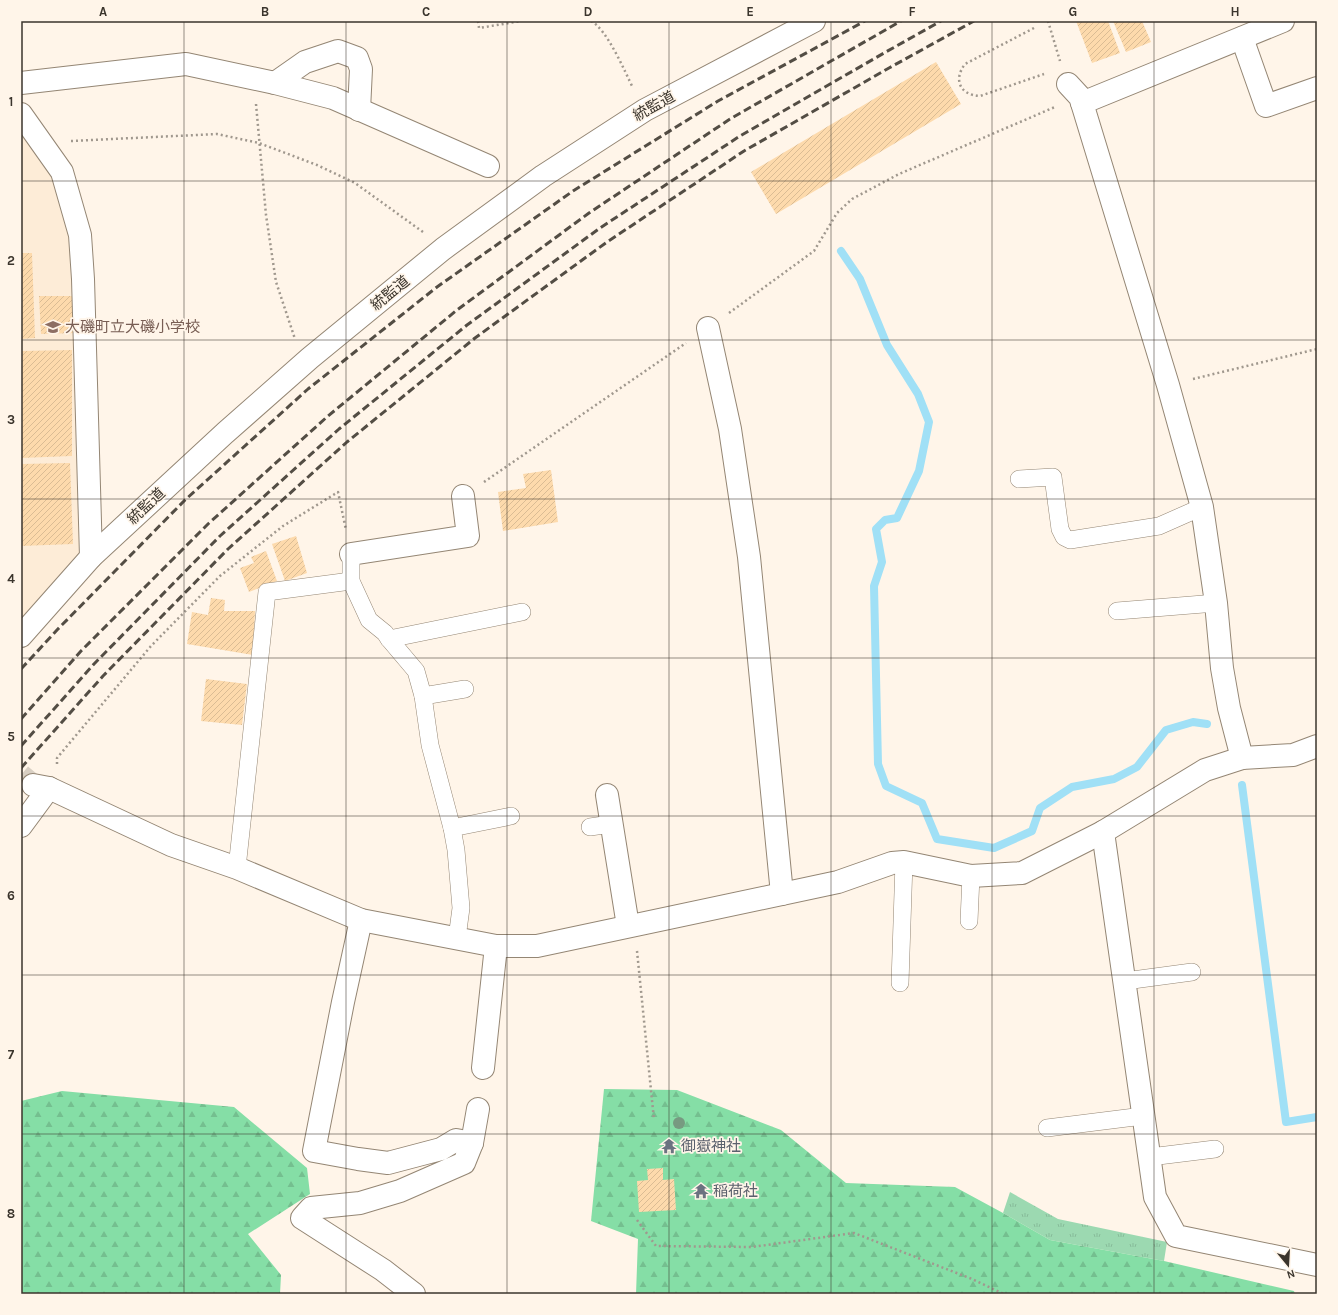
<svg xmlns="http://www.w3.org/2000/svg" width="1338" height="1315" viewBox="0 0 1338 1315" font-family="Karla,'Noto Sans JP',sans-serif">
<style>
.built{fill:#fdecd7}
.grass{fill:url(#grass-tufts)}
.forest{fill:url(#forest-firs)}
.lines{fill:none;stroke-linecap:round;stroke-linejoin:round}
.stream{stroke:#a0e0f6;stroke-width:8}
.building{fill:url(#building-hatch)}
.minor-tunnel{stroke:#d8cfc3;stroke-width:22;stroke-dasharray:22 11;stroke-linecap:butt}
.service-casing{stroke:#948674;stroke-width:18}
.minor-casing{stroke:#948674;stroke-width:24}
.path{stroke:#a0988e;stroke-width:2.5;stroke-dasharray:2 3;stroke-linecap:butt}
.service{stroke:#fff;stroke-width:17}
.minor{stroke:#fff;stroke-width:22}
.rail{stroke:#534d44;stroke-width:3;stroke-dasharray:8 4;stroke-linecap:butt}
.tree{fill:#779a81}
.grid{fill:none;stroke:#3b352d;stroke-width:1;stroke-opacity:0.55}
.labels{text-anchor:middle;stroke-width:3.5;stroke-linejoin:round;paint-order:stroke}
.street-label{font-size:15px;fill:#3b352d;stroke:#fff5e9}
.education-label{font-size:15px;fill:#785e54;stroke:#fff5e9;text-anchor:start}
.worship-label{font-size:15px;fill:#5b616d;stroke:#fff5e9;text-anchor:start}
.neatline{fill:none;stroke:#3b352d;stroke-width:1.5}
.grid-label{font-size:13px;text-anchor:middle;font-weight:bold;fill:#3b352d}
</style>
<defs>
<pattern id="grass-tufts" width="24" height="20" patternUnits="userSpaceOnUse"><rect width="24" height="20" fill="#9cd9b1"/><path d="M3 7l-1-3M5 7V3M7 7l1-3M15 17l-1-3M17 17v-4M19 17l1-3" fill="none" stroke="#87bb99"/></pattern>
<pattern id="forest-firs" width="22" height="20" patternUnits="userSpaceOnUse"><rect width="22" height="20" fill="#85dea6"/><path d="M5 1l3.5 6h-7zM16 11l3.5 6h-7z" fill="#74bf8f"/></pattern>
<pattern id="building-hatch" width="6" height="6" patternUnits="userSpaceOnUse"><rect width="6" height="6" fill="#fddaac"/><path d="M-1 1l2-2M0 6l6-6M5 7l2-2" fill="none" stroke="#dabc94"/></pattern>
</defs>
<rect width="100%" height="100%" fill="#fff5e9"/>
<!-- built -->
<polygon class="built" points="21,114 41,142 80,235 91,557 21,636"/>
<!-- grass -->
<polygon class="grass" points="1010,1192 1058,1219 1167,1242 1164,1261 1050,1240 1003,1213"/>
<!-- forest -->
<g class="forest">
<polygon points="604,1089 677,1090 781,1130 846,1183 955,1187 1003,1213 1050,1240 1164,1261 1294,1291 1295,1294 636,1294 638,1239 591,1221"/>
<polygon points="62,1091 234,1107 307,1168 310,1194 248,1234 281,1275 280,1294 21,1294 21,1101"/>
</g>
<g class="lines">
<!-- stream -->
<g class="stream">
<polyline points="841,251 860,279 887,345 918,394 929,422 919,471 897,518 885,520 876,529 882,562 874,586 878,764 886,786 922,803 937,839 994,848 1032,831 1040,808 1072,787 1114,779 1137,767 1166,730 1193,722 1207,724"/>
<polyline points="1242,785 1286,1122 1317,1117"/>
</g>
</g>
<!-- building -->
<g class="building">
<polygon points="1076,21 1108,21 1120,53 1092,63"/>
<polygon points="1113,21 1142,21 1151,42 1126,52"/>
<polygon points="936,62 961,104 776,214 751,172"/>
<polygon points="21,253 32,253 35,338 21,339"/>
<polygon points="39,296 76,296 77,333 41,334"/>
<polygon points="72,350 72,456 21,458 21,351"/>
<polygon points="70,463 73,544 21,546 21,464"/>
<polygon points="551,470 558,522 503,531 498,492 526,488 523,474"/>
<polygon points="296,536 307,573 285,581 272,544"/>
<polygon points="266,551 277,581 249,592 240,568 254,563 251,557"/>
<polygon points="211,598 225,600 224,611 255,611 253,655 187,644 192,612 208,615"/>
<polygon points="206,679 247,684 242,725 201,721"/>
<polygon points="663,1168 663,1180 674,1179 676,1210 639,1212 637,1181 648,1180 647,1169"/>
</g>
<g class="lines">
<!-- minor-tunnel -->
<polyline class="minor-tunnel" points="21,775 33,785"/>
<!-- service casing -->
<g class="service-casing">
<g id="service">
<polyline points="1019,479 1053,477 1060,529 1064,537 1070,540 1159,526 1202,507"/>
<polyline points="351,554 351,581 369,620 385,633 389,639 416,671 423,696 430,745 452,828 456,850 461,908 457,938"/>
<polyline points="1117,611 1216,603"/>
<polyline points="389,639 522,612"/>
<polyline points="423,696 465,689"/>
<polyline points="590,827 611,824"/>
<polyline points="452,828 511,816"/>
<polyline points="237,868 267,592 351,581"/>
<polyline points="969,921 971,876"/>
<polyline points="1125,981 1192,972"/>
<polyline points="900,983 904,862"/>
<polyline points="1047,1128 1143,1116"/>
<polyline points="1150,1157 1215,1149"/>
</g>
</g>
<!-- minor casing -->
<g class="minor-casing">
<g id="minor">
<polyline points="1242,38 1266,106 1317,88"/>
<polyline points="21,83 186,64 275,83 333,98 488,166"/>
<polyline points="275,83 305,62 338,51 357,58 361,69 359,110"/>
<polyline points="1068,84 1080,97 1082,103"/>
<polyline points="21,114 62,172 80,235 83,279 91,557"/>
<polyline points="708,328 730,429 749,557 782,894"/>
<polyline points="351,554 468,536 463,496"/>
<polyline points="21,636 91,557 225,433 310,358 443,249 543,176 645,110 814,21"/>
<polyline points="1242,758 1229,708 1222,668 1216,603 1202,507 1168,385 1082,103 1283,21"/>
<polyline points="33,785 49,788 171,845 237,868 361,920 496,946 537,946 838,882 892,863 904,862 971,876 1022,873 1103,832 1205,770 1242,758 1293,755 1317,746"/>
<polyline points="607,795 628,926"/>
<polyline points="21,826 49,788"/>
<polyline points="1103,832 1155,1197 1176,1236 1317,1265"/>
<polyline points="361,920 343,1002 314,1151 358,1159 388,1163 441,1149 456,1140 472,1143 464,1163 400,1191 360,1203 311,1208 302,1218 383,1270 414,1294"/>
<polyline points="483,1068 496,946"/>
<polyline points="472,1143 478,1109"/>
</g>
</g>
<!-- path -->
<g class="path">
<polyline points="478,21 479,28 521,21"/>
<path d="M591,21c16,8 34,51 42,67"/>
<polyline points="1048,21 1060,61"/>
<path d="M1034,28l-69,36c-12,16 -5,31 15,32l64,-22"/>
<polyline points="256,104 266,215 276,282 295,339"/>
<polyline points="71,141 217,134 259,143 317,165 355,183 423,232"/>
<polyline points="729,313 814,251 837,213 852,199 899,174 1055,107"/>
<polyline points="1193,379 1317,349"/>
<polyline points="484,482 686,343"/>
<polyline points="57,764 57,758 151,646 220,576 283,526 338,492 346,530"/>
<polyline points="637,951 654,1120"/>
<polyline points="637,1220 656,1246 752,1247 854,1233 972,1279 1004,1294"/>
</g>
<!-- service -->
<use href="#service" class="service"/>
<!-- minor -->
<use href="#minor" class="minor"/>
<!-- rail -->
<g class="rail">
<polyline points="21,669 57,630 185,500 308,389 437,287 573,191 718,101 865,21"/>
<polyline points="21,719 81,651 208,524 328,416 457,310 589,213 730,119 901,21"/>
<polyline points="21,746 94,664 220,536 339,429 467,325 600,228 740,136 884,53 941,21"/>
<polyline points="21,768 103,676 228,549 347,442 475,338 607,242 744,151 889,68 974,21"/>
</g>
</g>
<!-- trees -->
<circle class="tree" cx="679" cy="1123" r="6"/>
<!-- grid -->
<path class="grid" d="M184,21v1273M346,21v1273M507,21v1273M669,21v1273M831,21v1273M992,21v1273M1154,21v1273M21,181h1296M21,340h1296M21,499h1296M21,658h1296M21,816h1296M21,975h1296M21,1134h1296"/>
<!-- icons -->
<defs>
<g id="school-bare" transform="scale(1.2)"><path d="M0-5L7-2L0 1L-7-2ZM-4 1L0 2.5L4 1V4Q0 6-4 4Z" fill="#8d6e63" stroke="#fff5e9" stroke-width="2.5" paint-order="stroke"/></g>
<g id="temple-bare" transform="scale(1.2)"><path d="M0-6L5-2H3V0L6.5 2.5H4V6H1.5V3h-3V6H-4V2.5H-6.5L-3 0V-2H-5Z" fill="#6b7280" stroke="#fff5e9" stroke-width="2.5" paint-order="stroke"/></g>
</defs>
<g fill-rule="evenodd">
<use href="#school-bare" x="53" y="327"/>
<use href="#temple-bare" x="669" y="1146"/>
<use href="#temple-bare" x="701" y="1191"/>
</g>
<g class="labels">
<!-- street labels -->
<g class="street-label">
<text transform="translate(654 106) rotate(-29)" y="5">統監道</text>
<text transform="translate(390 293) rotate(-39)" y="5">統監道</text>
<text transform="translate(146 506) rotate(-43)" y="5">統監道</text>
</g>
<!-- education labels -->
<g class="education-label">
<text x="65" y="332">大磯町立大磯小学校</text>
</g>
<!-- worship labels -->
<g class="worship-label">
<text x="681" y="1151">御嶽神社</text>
<text x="713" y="1196">稲荷社</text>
</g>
</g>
<!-- border -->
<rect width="1338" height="1315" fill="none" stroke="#fff5e9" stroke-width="44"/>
<!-- north arrow -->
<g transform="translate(1288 1265) rotate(162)" stroke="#fff5e9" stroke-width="3" paint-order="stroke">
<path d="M0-3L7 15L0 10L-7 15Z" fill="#3b352d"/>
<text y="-6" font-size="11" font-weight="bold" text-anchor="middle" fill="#3b352d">N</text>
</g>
<rect x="22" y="22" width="1294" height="1271" class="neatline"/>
<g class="grid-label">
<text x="103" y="16">A</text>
<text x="265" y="16">B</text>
<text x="426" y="16">C</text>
<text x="588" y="16">D</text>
<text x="750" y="16">E</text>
<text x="912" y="16">F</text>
<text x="1073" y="16">G</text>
<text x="1235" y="16">H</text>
<text x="11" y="106">1</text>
<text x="11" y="265">2</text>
<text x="11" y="424">3</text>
<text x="11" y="583">4</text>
<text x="11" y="741">5</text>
<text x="11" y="900">6</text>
<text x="11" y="1059">7</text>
<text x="11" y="1218">8</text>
</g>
</svg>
